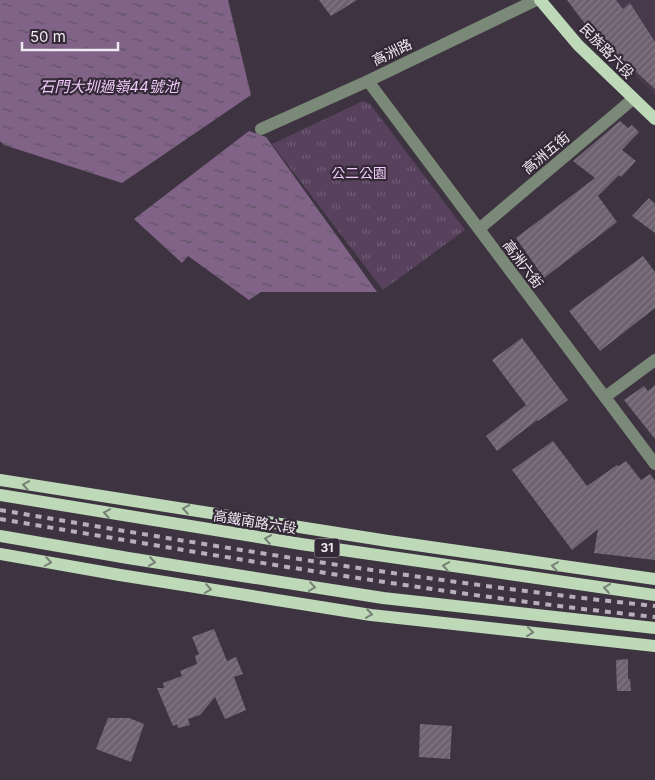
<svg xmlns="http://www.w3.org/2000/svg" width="655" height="780" viewBox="0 0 655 780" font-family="Inter,'Noto Sans TC',sans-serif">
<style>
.built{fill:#48394c}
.park{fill:url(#park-tufts)}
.water{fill:url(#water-ripples)}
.building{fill:url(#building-hatch)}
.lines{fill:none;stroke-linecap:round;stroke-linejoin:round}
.minor{stroke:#7b8978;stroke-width:12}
.major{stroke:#bdd9b7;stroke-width:12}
.rail{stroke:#b7afb9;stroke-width:4;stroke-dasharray:6 6;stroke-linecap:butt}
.oneway{stroke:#788176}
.labels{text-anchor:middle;stroke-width:4.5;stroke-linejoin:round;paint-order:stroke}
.shield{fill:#342936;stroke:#b8b0ba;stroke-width:1}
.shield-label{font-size:12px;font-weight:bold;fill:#f0eaf2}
.street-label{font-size:14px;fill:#f0eaf2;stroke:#342936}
.park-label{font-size:14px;fill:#eec9f9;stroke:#342936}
.water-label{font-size:15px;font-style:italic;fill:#efcafa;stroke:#342936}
</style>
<defs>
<pattern id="park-tufts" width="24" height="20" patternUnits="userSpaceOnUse" patternTransform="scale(1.25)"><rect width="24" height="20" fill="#57415d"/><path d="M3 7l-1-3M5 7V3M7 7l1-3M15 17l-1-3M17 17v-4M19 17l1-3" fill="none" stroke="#6f5d75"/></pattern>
<pattern id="water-ripples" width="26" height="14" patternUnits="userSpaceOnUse" patternTransform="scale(1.25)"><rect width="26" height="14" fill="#806387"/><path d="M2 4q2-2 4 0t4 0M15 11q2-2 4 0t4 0" fill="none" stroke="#615365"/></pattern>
<pattern id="building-hatch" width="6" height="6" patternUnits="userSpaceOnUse" patternTransform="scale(1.25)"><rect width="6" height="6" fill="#6e6271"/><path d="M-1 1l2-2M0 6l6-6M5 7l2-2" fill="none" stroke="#837986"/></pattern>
</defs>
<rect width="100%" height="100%" fill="#3e3441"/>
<!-- built -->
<polygon class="built" points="567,0 655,0 655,95 591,32"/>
<!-- park -->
<polygon class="park" points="363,101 370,104 465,230 383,290 272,144"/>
<!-- water -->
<g class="water">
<polygon points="0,0 228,0 251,95 122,183 4,145 0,141"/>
<polygon points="249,131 266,137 377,292 261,292 249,300 188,256 182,263 134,219"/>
</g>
<!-- building -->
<g class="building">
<polygon points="319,0 357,0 331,16"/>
<polygon points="567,0 616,0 623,9 630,3 655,42 655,89 589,29"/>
<polygon points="620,121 628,128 632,125 639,132 622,150 636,161 621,177 619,175 598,196 617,222 544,278 516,238 595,178 573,161"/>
<polygon points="649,198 655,204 655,233 632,216"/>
<polygon points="643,256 655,272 655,308 600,351 569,311"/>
<polygon points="522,338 568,400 538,421 537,420 497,451 486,436 526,405 492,360"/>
<polygon points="655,385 655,439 624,400 644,386 648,391"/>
<polygon points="553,441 587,486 617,465 619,466 626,461 641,480 650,474 655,481 655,560 594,553 598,529 572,550 512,470"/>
<polygon points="214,629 227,661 236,657 243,674 234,677 246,710 225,719 215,697 200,715 188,719 190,725 178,728 177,724 173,726 157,688 164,688 163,683 182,676 180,671 197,664 195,656 199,654 192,637"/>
<polygon points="628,659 628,679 630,679 631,691 617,691 616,660"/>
<polygon points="108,718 129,718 144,724 131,762 96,749"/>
<polygon points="420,724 452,726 450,759 419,757"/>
</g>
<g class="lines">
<!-- minor -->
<g class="minor">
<polyline points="368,81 655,464"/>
<polyline points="261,129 368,81 536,0"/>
<polyline points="479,229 633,99"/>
<polyline points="605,397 655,360"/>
</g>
<!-- major -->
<g class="major">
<polyline points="540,0 578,45 655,119"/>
<polyline points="0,480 388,541 655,579"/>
<polyline points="0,495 301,544 655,595"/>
<polyline points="0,536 128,558 383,598 655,628"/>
<polyline points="0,554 120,575 371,615 655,646"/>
</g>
<!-- rail -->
<g class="rail">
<path d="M0,510c218,37 435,73 655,96"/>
<path d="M0,519c218,37 436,75 655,98"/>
</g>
</g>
<!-- one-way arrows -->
<defs><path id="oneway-chevron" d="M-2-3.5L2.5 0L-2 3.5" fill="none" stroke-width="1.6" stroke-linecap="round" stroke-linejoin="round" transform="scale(1.25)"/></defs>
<g class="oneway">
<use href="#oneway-chevron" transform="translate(26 485) rotate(-171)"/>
<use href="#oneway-chevron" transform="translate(186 509) rotate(-171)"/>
<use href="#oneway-chevron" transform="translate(107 513) rotate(-171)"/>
<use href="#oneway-chevron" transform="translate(268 539) rotate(-171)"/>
<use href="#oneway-chevron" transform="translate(48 562) rotate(10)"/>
<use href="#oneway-chevron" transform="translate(152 562) rotate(9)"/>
<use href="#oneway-chevron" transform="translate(446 566) rotate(-171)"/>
<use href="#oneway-chevron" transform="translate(555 566) rotate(-172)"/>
<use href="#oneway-chevron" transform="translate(312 587) rotate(9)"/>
<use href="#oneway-chevron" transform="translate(607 588) rotate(-172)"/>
<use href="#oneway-chevron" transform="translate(208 589) rotate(9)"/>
<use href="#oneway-chevron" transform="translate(369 614) rotate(8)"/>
<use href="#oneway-chevron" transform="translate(530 632) rotate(6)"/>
</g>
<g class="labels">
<!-- shield labels -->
<rect class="shield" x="314.5" y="538.5" width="25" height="19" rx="4"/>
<g class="shield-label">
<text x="327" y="552">31</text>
</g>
<!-- street labels -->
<g class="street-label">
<text transform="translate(607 51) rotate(46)" y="5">民族路六段</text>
<text transform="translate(392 52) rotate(-26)" y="5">高洲路</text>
<text transform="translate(546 153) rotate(-40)" y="5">高洲五街</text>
<text transform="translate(523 264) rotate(53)" y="5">高洲六街</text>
<text transform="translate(255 522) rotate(9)" y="5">高鐵南路六段</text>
</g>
<!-- park labels -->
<g class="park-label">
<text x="359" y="178">公二公園</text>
</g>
<!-- water labels -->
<g class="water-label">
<text x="109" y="92">石門大圳過嶺44號池</text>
</g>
</g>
<!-- scale -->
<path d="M22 42v8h96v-8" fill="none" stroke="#f0eaf2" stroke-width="2.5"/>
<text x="30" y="42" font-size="15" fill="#f0eaf2" stroke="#342936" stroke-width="4" paint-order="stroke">50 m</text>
</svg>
